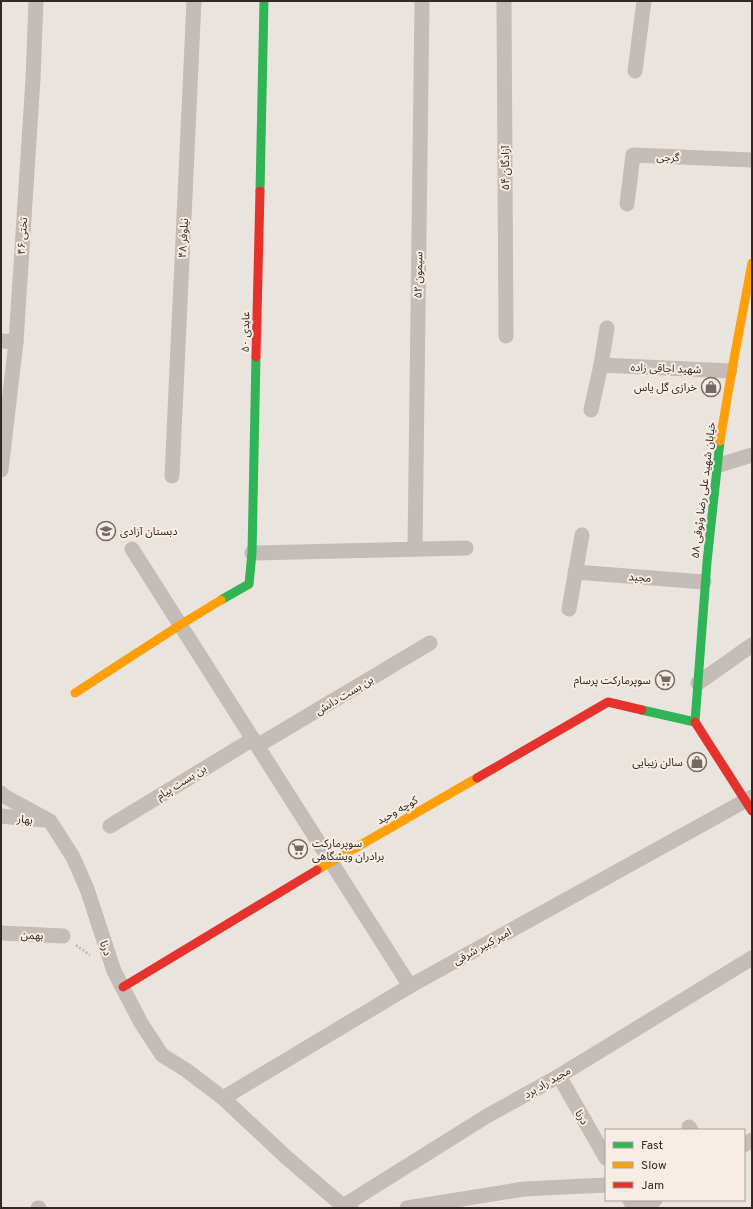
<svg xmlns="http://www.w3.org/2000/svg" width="753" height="1209" viewBox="0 0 753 1209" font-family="Overpass,'Noto Sans Arabic',sans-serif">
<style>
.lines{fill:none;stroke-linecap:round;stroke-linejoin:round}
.path{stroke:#bbb4b0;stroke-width:2.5;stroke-dasharray:2 2;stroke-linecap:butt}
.street{stroke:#c3bcb7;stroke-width:15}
.fast{stroke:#30b455;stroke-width:9}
.slow{stroke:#ff9f0a;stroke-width:9}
.jam{stroke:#e5322d;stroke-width:9}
.labels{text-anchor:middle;stroke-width:4;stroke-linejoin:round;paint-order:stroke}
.street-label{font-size:11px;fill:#322926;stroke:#f7ede4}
.poi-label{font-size:11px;fill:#322926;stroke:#f7ede4;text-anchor:end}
</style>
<rect width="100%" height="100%" fill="#eae4de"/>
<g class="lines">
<!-- path -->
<polyline class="path" points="76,945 90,955"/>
<!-- street -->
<g class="street">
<polyline points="504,1 506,336"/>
<polyline points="635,71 644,1"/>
<polyline points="627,204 633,155 752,160"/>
<polyline points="1,341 16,342"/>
<polyline points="601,365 730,371"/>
<polyline points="591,410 601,365 607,328"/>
<polyline points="716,466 752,455"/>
<polyline points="1,470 16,342 33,79 36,1"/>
<polyline points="172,476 194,1"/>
<polyline points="132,549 410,986"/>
<polyline points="415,549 422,1"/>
<polyline points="252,553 466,548"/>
<polyline points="575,572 704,582"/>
<polyline points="569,609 582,535"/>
<polyline points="698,683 752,645"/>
<polyline points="257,746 430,643"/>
<polyline points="1,793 4,796 50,821 73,857 87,889 114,971 141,1023 162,1055 186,1070 223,1098 286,1157 343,1206 351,1208"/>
<polyline points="1,816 43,820"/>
<polyline points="110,826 253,739"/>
<polyline points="1,933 63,936"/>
<polyline points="559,1076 606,1158"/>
<polyline points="223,1098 410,986 752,797"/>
<polyline points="689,1127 691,1130"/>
<polyline points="744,1145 752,1140"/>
<polyline points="630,1200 634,1208"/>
<polyline points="343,1206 487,1116 559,1076 752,958"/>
<polyline points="38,1208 39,1208"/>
<polyline points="407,1208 524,1189 606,1185"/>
<polyline points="643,1208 655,1200"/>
</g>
<!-- fast -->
<g class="fast">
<polyline points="260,191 264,1"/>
<polyline points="221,600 249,584 252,553 256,357"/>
<polyline points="642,710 695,722"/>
<polyline points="695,722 707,562 720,441"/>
</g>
<!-- slow -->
<g class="slow">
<polyline points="720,441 733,364 752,263"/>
<polyline points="75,693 180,625 221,600"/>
<polyline points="317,870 477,778"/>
</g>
<!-- jam -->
<g class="jam">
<polyline points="256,357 260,191"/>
<polyline points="695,722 752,811"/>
<polyline points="477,778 608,702 642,710"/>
<polyline points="123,987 317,870"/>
</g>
</g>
<!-- icons -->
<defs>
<g id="shop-ring" transform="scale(1)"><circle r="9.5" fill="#f7ede4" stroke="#726a66" stroke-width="1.5"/><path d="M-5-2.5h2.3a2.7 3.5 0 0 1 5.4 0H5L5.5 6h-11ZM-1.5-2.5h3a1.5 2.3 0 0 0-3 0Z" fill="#726a66"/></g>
<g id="school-ring" transform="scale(1)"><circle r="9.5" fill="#f7ede4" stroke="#726a66" stroke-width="1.5"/><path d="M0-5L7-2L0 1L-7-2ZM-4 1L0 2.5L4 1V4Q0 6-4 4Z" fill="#726a66"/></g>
<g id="supermarket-ring" transform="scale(1)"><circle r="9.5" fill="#f7ede4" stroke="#726a66" stroke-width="1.5"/><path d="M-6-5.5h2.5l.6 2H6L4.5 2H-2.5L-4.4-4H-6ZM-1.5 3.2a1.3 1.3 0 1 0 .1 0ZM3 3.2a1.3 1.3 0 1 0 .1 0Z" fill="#726a66"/></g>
</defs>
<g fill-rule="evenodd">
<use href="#shop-ring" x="711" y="387"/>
<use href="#school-ring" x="106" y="531"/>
<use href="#supermarket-ring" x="665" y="680"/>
<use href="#shop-ring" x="697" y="762"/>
<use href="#supermarket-ring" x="298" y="849"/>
</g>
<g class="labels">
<!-- street labels -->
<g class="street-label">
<text transform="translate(668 157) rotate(2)" y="4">گرجی</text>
<text transform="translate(505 168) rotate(-90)" y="4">آزادگان ۵۴</text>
<text transform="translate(22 236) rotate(-86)" y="4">تختی ۴۶</text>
<text transform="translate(183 238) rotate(-87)" y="4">نیلوفر ۴۸</text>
<text transform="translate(418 275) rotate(-89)" y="4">سیمون ۵۲</text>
<text transform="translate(245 332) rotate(-89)" y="4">عابدی ۵۰</text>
<text transform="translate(666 368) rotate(2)" y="4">شهید اجاقی زاده</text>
<text transform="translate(703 490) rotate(-83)" y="4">خیابان شهید علی رضا وثوقی ۵۸</text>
<text transform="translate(640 577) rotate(4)" y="4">مجید</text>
<text transform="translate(344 695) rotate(-31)" y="4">بن بست دانش</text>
<text transform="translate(181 782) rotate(-32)" y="4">بن بست پیام</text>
<text transform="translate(397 810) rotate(-30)" y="4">کوچه وحید</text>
<text transform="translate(25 819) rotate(6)" y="4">بهار</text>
<text transform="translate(32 935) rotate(2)" y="4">بهمن</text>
<text transform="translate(482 946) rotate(-29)" y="4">امیر کبیر شرقی</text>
<text transform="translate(106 948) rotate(72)" y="4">درنا</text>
<text transform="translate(547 1082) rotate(-30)" y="4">مجید راد برد</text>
<text transform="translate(582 1117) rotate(60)" y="4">درنا</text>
</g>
<!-- poi labels -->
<g class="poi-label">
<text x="697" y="391">خرازی گل یاس</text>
<text x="120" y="535" text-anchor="start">دبستان آزادی</text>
<text x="651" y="684">سوپرمارکت پرسام</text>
<text x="683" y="766">سالن زیبایی</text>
<text x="312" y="847" text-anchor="start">سوپرمارکت<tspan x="312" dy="13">برادران ویشگاهی</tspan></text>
</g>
</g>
<!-- border -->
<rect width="753" height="1209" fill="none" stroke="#322926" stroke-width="4"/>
<!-- legend -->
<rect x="605" y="1129" width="140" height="72" fill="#f7ede4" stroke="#a89f98"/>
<rect x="613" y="1142" width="20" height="6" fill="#30b455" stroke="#a89f98"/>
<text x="641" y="1149" font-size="12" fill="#322926">Fast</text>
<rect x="613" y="1162" width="20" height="6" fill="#ff9f0a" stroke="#a89f98"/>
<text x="641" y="1169" font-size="12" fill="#322926">Slow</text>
<rect x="613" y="1182" width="20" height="6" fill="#e5322d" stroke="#a89f98"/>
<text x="641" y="1189" font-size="12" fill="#322926">Jam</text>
</svg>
